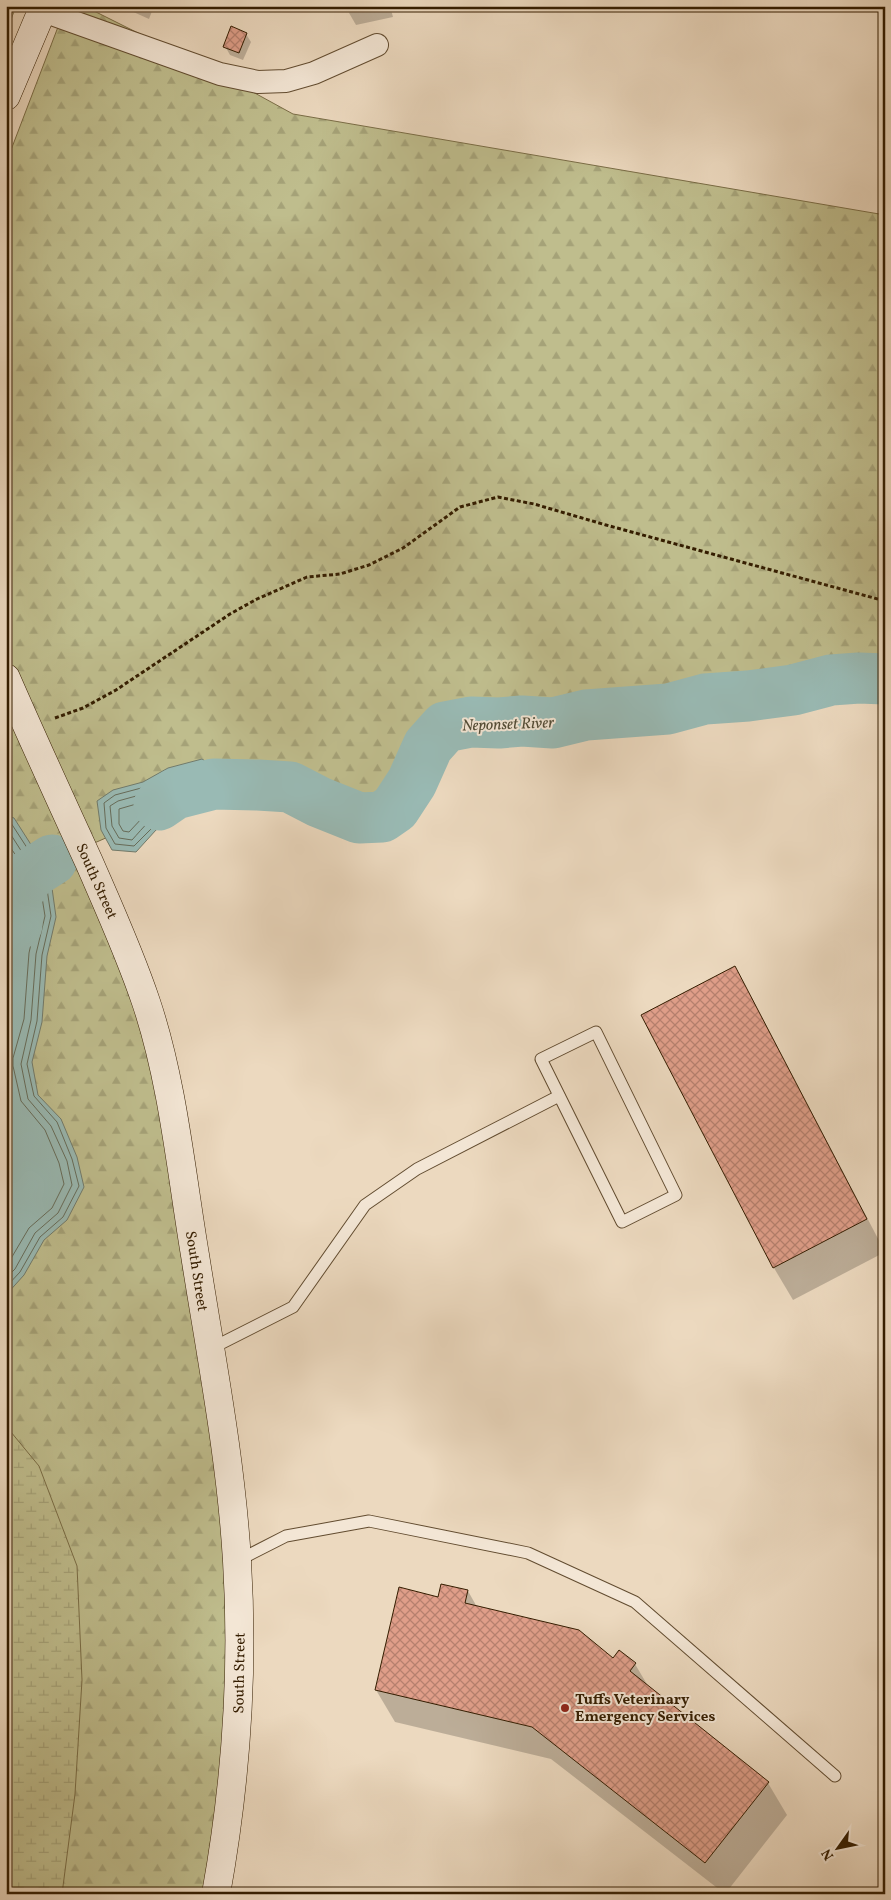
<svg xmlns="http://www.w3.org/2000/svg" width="891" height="1900" viewBox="0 0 891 1900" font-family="Vollkorn,serif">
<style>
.forest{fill:url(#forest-firs);stroke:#7a6d46}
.wetland{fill:url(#wetland-marsh);stroke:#7a6d46}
.water{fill:#99bab4;stroke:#717b6c}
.shadow{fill:#0003}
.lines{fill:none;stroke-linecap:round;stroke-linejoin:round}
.shore{stroke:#666c5a;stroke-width:1}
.river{stroke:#99bab4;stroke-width:51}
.building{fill:url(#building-cross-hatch);stroke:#341d00}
.lane-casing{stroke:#624c30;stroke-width:13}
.street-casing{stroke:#624c30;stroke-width:24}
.secondary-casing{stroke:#341d00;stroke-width:29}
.path{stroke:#341d00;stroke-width:3;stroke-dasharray:4 2.5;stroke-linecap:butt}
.lane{stroke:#f3e6d5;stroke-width:11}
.street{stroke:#f3e6d5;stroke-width:22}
.secondary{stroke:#f3e6d5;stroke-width:28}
.poi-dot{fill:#8f2418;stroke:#f3e6d5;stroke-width:2}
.labels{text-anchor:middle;stroke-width:4;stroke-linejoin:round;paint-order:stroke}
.street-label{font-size:15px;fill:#341d00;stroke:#f3e6d5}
.poi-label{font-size:15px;font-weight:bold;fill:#341d00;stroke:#f3e6d5;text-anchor:start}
.water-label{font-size:16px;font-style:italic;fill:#524c36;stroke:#f3e6d5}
</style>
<defs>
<pattern id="forest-firs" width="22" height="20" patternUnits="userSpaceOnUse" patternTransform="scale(1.25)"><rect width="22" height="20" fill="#bfbd8d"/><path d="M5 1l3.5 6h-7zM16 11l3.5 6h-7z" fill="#a5a278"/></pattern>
<pattern id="wetland-marsh" width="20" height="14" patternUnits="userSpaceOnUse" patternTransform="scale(1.25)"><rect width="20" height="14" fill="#bfbd8d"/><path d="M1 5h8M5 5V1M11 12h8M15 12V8" fill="none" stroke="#a5a278"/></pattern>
<pattern id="building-cross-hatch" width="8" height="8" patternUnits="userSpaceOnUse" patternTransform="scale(1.25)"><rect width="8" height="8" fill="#df9e89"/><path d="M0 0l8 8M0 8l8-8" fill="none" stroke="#b6806e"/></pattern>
</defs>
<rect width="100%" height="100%" fill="#ecd9bf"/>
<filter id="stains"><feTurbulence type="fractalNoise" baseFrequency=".004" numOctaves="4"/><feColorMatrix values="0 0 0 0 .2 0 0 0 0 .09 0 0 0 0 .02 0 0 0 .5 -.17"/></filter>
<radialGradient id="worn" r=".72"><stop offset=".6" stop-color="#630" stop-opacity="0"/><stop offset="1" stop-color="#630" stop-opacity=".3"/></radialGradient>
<!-- forest -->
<g class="forest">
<polygon points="6,6 16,6 6,33"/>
<polygon points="66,6 84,6 220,74 293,114 885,215 885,679 859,678 831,680 793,690 748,696 705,699 668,709 586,715 553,723 522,721 499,723 471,722 446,727 428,746 412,782 395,808 382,817 359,818 319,802 289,787 214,784 108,837 83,848 146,1002 237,1561 216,1894 6,1894 6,163"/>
</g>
<!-- wetland -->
<polygon class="wetland" points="6,1426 39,1466 77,1566 82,1680 75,1794 62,1894 6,1894"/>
<!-- water -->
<g class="water">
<polygon points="202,759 221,771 228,797 209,809 175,816 156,830 136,852 112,850 101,830 97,801 113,790 143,782 168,768"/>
<polygon points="6,815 14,818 37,854 52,888 56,917 47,956 42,1022 32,1062 38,1095 61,1119 77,1157 84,1187 67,1220 44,1240 24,1275 6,1295"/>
</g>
<!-- shadow -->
<g class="shadow">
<polygon points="120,6 154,6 149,19"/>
<polygon points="345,6 390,6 393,17 356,25"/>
<polygon points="246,34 251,42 243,60 230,55 225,46"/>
<polygon points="734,967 753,1000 885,1252 793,1300 774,1268 642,1015"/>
<polygon points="468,1591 477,1607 613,1659 635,1664 648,1686 768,1783 787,1815 725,1894 551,1759 395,1722 376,1690 439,1598"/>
</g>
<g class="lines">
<!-- shore -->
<g class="shore">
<polygon points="201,764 217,775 221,796 207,804 173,811 153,827 134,846 115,844 106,828 104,803 115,795 145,787 170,772"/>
<path d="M199,771l13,7 2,15c-13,7 -27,7 -41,12 -15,4 -31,24 -41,35l-13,-2 -7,-12 -2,-20 8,-5 29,-8 25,-15z"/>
<polygon points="198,779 205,783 205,789 166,799 144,816 129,832 123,831 119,824 119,809 150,800 175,785"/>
<polyline points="6,820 11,823 33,857 47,889 51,916 42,955 37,1021 27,1064 34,1096 57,1122 72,1159 79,1186 63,1217 40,1237 20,1272 6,1287"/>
<polyline points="6,827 27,860 41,891 45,916 36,954 31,1020 21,1064 28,1099 51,1126 67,1161 72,1185 58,1213 35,1233 15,1269 6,1278"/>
<polyline points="6,841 21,863 33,893 37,916 29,953 24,1019 13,1058 13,1066 21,1101 45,1130 59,1163 64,1184 52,1208 29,1228 6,1267"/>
</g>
<!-- river -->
<g class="river">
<polyline points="159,805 175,794 214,784 258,785 290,787 319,802 359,818 382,817 395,808 412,782 428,746 445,727 471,722 499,723 522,721 553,723 586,715 668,709 705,699 748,696 793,690 831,680 859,678 885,679"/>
<polyline points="17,925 15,897 30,874 52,860"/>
</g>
</g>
<!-- building -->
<g class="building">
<polygon points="231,26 247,33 239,53 223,47"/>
<polygon points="735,966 867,1219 773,1268 641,1015"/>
<polygon points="441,1584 468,1590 465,1603 579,1630 613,1658 619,1650 636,1663 630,1671 769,1782 705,1863 532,1727 375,1690 399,1587 438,1597"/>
</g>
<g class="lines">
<!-- lane casing -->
<g class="lane-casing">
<g id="lane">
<polygon points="596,1032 676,1195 622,1222 541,1059"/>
<polyline points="210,1349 293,1307 365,1205 417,1169 559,1096"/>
<polyline points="237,1561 286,1536 369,1521 528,1553 635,1602 835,1776"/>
</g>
</g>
<!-- street casing -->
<g class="street-casing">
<polyline id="street" points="43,11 220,74 258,82 286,81 314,73 377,45"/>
</g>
<!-- secondary casing -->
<g class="secondary-casing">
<g id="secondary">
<polyline points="6,96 44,6"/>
<path d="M6,678c27,62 55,123 83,184 20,46 41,92 57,140 27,80 35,170 49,253 16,102 36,204 42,306 7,113 -1,222 -21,333"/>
</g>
</g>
<!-- path -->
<g class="path">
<polyline points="55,718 83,708 116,690 230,614 257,599 307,577 340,574 369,565 403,548 460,507 498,497 534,504 606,525 885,601"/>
<polyline points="6,772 11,762"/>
</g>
<!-- lane -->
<use href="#lane" class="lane"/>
<!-- street -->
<use href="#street" class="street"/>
<!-- secondary -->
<use href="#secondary" class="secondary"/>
</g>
<!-- markers -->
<circle class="poi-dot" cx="565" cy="1708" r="5"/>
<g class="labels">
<!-- street labels -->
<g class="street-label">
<text transform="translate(97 881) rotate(66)" y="5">South Street</text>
<text transform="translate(197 1271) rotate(81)" y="5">South Street</text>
<text transform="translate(239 1673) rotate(-89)" y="5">South Street</text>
</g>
<!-- poi labels -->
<g class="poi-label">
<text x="575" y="1704">Tuffs Veterinary<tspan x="575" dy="17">Emergency Services</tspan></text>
</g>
<!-- water labels -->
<g class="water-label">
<text transform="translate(508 723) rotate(-2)" y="6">Neponset River</text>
</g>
</g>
<!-- margin -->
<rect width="891" height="1900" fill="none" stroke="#ecd9bf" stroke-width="25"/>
<rect x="8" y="8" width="876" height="1885" fill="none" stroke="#341d00" stroke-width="2.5"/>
<rect x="12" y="12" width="866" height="1875" fill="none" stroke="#341d00"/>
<!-- north arrow -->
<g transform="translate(838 1848) rotate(237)" stroke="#f3e6d5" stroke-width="4" paint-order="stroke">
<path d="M0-4L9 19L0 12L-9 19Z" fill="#341d00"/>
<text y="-8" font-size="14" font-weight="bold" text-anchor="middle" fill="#341d00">N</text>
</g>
<rect width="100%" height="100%" filter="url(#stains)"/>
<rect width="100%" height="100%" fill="url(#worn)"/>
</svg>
